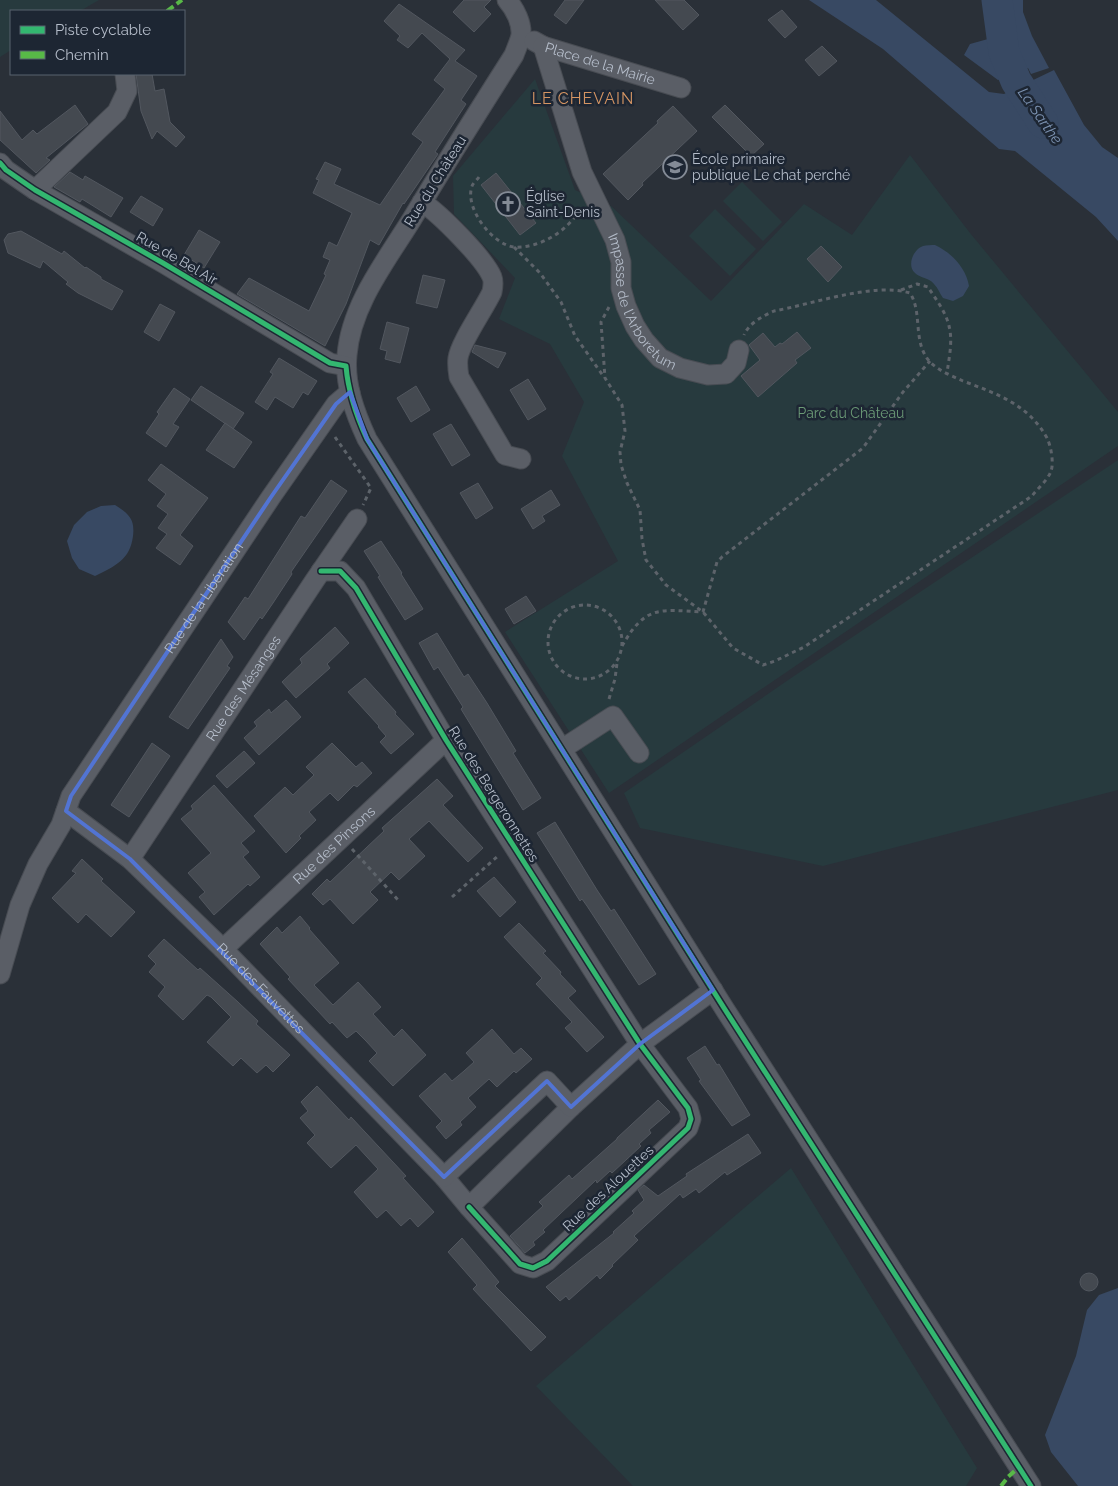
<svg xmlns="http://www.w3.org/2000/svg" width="1118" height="1486" viewBox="0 0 1118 1486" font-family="Raleway,sans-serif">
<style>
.green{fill:#273a3e}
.water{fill:#384963}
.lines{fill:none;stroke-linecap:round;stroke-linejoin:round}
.river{stroke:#384963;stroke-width:31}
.building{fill:#444950;stroke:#52575f}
.minor-casing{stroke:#484c53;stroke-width:21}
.path{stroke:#5d636a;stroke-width:3;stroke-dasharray:4 4;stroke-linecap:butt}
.minor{stroke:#5a5e66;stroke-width:19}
.quiet{stroke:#58b947;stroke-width:4;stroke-dasharray:8 4;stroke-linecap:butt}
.cycleway-casing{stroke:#1d2633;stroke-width:8}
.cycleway{stroke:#33b770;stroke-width:5}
.marked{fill:none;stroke:#5274d3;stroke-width:4;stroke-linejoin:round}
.labels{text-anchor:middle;stroke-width:5;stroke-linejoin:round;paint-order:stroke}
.street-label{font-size:14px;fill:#b4bcc9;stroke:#1d2633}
.poi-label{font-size:14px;fill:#b4bcc9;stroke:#1d2633;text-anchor:start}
.park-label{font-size:14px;fill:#6b9a76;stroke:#1d2633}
.water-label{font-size:15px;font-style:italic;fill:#7c92b1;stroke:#1d2633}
.quarter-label{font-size:16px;letter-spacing:1px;fill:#d59563;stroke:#1d2633}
</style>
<rect width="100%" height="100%" fill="#2a3038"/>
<!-- green -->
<g class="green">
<polygon points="0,0 99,0 80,11 11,11 11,50 0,57"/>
<polygon points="535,79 575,190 611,206 711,301 804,204 852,235 910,155 970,233 1118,412 1118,446 609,793 505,632 618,561 562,456 584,402 550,344 499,319 515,278 454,214 453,176"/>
<polygon points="742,182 782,222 763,241 723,201"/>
<polygon points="715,209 756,249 730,276 689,236"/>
<polygon points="1118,460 1118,790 823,866 640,828 624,793 794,676"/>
<polygon points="791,1168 977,1468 966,1486 633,1486 536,1386"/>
</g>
<!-- water -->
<g class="water">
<polygon points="809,0 876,0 989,92 1004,94 1054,70 1084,125 1102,147 1118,158 1118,241 1096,217 1015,151 999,149 883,49"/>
<polygon points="983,0 1023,0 1023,12 1032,36 1049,68 1031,74 1028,68 998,80 964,55 970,44 988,39 994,29 985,9"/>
<path d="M935,245c17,8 31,23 34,41l-6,10 -10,5 -10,-3c-3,-4 -5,-10 -9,-14 -5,-7 -14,-5 -20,-12 -7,-8 0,-23 9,-26 3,-1 9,-1 12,-1z"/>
<path d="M115,505c14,9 20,14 18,31 -3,24 -18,30 -38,40l-16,-7 -7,-11 -5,-17 7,-16 13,-13 14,-6z"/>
<polygon points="1118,1288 1118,1486 1078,1486 1051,1452 1045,1435 1076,1356 1087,1310 1099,1295"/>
</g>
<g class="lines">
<!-- river -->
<polyline class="river" points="997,0 1004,52 1016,81 1043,123"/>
</g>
<!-- building -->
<g class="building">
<polygon points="464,0 491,0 484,7 491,14 474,32 453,12"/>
<polygon points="565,0 584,0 566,24 554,15"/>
<polygon points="655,0 684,0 699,15 683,30"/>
<polygon points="399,4 465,50 455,61 477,76 461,100 466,104 435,152 438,154 404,204 403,203 379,245 370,240 346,304 325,346 237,294 249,278 309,311 326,275 324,274 330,260 323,257 329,242 337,246 352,213 313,193 319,180 316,179 325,162 341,169 334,184 380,205 423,142 412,134 445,89 434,80 450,59 422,33 408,48 397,40 400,36 384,21"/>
<polygon points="782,10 797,27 785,38 768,20"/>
<polygon points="822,46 837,61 819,76 805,60"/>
<polygon points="136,74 152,74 155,91 164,89 170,122 185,137 176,147 157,131 152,139 141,111"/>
<polygon points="75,105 88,124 46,158 50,160 36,173 0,140 0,111 22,140 33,130 37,134"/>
<polygon points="725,105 764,144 751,156 712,117"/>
<polygon points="673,106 697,131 642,183 643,185 628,200 603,174 658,123 657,121"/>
<polygon points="70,172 83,180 85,176 123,198 111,217 82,199 80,202 54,187"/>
<polygon points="496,173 536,223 520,235 481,185"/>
<polygon points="141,196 163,209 153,226 130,212"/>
<polygon points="199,230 220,242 204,268 184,255"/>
<polygon points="21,231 62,254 64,251 85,268 86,267 101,277 101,279 123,291 112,310 78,293 66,284 68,282 43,261 40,268 8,253 4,240 8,234"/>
<polygon points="821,246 842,267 828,282 807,259"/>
<polygon points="423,275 445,280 437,308 416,303"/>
<polygon points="160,304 175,312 159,341 144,332"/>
<polygon points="387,322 409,328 400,363 385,359 387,351 380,349"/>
<polygon points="797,332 811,348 795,360 797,363 758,397 741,376 760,360 749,345 763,333 775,347 780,343 782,344"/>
<polygon points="475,345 506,353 498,368 472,352"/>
<polygon points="279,358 317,381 308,395 303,392 293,408 275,397 267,410 255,402 273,374 270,372"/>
<polygon points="528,379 546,409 528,420 510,390"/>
<polygon points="201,386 244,413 233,429 191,400"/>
<polygon points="416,386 430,410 411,422 397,398"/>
<polygon points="174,388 190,399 173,424 179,427 166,447 146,433 159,414 157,412"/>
<polygon points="225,423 252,442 234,468 206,450"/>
<polygon points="451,424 470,455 452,466 433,434"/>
<polygon points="161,464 208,498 180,535 193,546 180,565 156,548 167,534 158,528 168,514 157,506 166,494 148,480"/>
<polygon points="331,480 347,491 291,572 292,574 273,603 262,619 260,617 244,640 228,622 245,597 248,599 301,516 305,518"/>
<polygon points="478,483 493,508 476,519 460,493"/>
<polygon points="551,490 560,505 542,516 545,521 533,529 521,509"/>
<polygon points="381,541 402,573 401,574 423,609 405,620 378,577 380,576 364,551"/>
<polygon points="526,596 536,611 514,624 505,609"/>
<polygon points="335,627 349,643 327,664 330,668 296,698 282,682 302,663 300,659"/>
<polygon points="437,633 464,677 468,674 487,703 516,751 513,753 541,798 523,810 461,709 463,707 438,667 434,670 419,643"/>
<polygon points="221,639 233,657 227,666 230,668 188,729 169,717"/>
<polygon points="365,678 396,712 395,714 414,734 391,754 380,742 386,736 378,727 379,726 348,692"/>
<polygon points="286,700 301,717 259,755 244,738 257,726 254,722 269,709 271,713"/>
<polygon points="152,743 170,756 129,817 111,805"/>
<polygon points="332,743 356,767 362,762 372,773 357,787 354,785 338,801 330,793 309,812 316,820 299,836 301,838 286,853 254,816 285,787 293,795 314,775 306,767"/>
<polygon points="244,751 255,763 227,788 216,776"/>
<polygon points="437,779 453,796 443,805 483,848 468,862 429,821 409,839 425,856 399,880 391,872 370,892 378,900 353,924 330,899 323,905 312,894 327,879 330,882 384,831 382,828"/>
<polygon points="214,785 255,831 241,843 249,852 243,857 260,877 250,886 248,884 214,915 199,897 205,892 188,873 211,853 181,819 193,809 191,806"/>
<polygon points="555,822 597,890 611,911 614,909 656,974 639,985 587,906 582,899 580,901 537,833"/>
<polygon points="82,859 103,879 101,881 135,912 111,937 86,914 78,923 52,898 76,873 72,871"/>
<polygon points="494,877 516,902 500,917 477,891"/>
<polygon points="300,916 310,928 309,929 339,963 314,985 333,1005 358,982 381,1007 373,1014 394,1037 402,1029 426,1055 393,1086 369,1061 377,1053 366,1041 356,1031 347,1038 332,1022 330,1024 288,979 290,977 260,944 277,927 282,933"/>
<polygon points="519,923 546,951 543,953 561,972 560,974 576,991 568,998 604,1037 587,1052 565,1028 572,1022 536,984 542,978 504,937"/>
<polygon points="164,939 198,970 200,968 238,1002 258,1021 256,1024 290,1055 273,1072 266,1065 257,1073 241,1058 233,1066 207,1042 231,1017 211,997 207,995 183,1020 158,996 165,987 149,972 156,964 148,956"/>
<polygon points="492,1029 514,1054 521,1048 532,1059 516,1073 514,1071 497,1087 489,1079 468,1098 476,1107 460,1122 462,1125 446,1139 436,1127 442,1121 419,1096 445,1073 452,1081 464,1071 474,1062 466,1053"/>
<polygon points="705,1046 717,1065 719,1064 750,1115 732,1126 699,1081 701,1080 687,1058"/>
<polygon points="317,1086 349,1120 351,1117 406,1176 403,1178 434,1212 418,1227 410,1218 401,1226 386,1210 377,1218 354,1192 378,1169 356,1145 331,1168 307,1143 315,1135 300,1118 308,1111 301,1102"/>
<polygon points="658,1100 670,1112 649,1130 651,1133 639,1144 641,1146 612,1173 610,1171 597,1183 596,1180 543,1230 545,1232 533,1242 535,1245 525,1253 510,1236 543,1206 539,1202 569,1175 572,1179 617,1139 617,1138"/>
<polygon points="748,1134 761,1153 727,1175 725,1172 699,1193 696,1189 683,1198 680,1194 634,1236 638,1240 612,1265 613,1266 600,1279 597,1275 569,1300 566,1296 560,1301 546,1287 614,1233 613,1232 634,1213 632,1211 644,1200 638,1190 644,1185 658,1196 687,1176 686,1174"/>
<polygon points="462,1238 499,1282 495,1286 546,1337 531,1351 473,1289 477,1285 448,1252"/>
<circle cx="1089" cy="1282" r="9"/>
</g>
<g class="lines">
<!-- minor casing -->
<g class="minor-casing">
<g id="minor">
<path d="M507,0c8,9 15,23 14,35 -1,6 -5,14 -7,20 -35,55 -69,109 -102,164 -26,42 -61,86 -65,136 -3,29 8,58 20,84l357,569 307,478"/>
<path id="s1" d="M534,41l9,5 138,42"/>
<path id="s2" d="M543,46l39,126 33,68 6,22v26l5,18 9,20 9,14 16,18 20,10 28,7 18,-1 10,-11 3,-13"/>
<polyline points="0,163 6,170 35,190 163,263 330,363 346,366"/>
<polyline points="35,190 117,112 127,91 125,74"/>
<path d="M422,202c18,12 62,56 70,75 2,5 1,10 0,15 -8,17 -32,51 -34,66 -1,7 0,13 1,19l46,78 16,4"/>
<polyline points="321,571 340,571 356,588 446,740 640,1044 688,1108 691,1119 688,1128 547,1261 533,1268 520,1264 469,1207"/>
<polyline points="562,749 613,716 639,753"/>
<path id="s3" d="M66,811l64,48 93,90 221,228 25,30 102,-100 69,-63 73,-54"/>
<path id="s4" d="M130,859l185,-279 42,-61"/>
<path id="s5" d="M223,949l223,-209"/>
<path id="s6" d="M0,974l20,-69 18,-41 23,-39 10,-29 200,-299 65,-93 14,-12"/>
<polyline points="444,1177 547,1081 571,1107"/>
</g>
</g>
<!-- path -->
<g class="path">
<path d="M479,177c-2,3 -6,6 -7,9 -8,22 21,59 42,61 25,2 56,-17 66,-39"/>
<polyline points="514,247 540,273 561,302 575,336 604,377"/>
<path d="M901,290l16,-6 11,3c7,11 18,25 21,39 4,15 0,32 -2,47"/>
<path d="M609,307l-8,15 4,56 17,27 3,26 -5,21 1,13 6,18 13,27 2,29 4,21 20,25 37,27 30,36 30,17 12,-4 29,-14 228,-151c5,-7 16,-16 19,-25 3,-8 0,-25 -4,-33 -19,-34 -50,-44 -84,-57 -11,-5 -24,-10 -33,-19 -18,-20 -7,-49 -20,-69 -37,-11 -97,11 -136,18 -11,5 -25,12 -30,24"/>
<polyline points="335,437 371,488 363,505"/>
<circle cx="585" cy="642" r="37"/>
<path d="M622,646c24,-42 38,-36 81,-34l14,-50 5,-5 141,-109 40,-56 27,-31"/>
<polyline points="609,699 615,679 617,663"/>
<polyline points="352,849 399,901"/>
<polyline points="452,897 499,855"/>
</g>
<!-- minor -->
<use href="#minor" class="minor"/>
<!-- quiet -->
<g class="quiet">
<polyline points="167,11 182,0"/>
<polyline points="1001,1486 1008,1477 1019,1467"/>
</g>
<!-- cycleway casing -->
<g class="cycleway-casing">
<g id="cycleway">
<path d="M0,163l6,7 29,20 128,73 167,100 16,3c2,26 10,49 21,73l357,569 307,478"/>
<polyline points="321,571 340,571 356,588 446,740 640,1044 688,1108 691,1119 688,1128 547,1261 533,1268 520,1264 469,1207"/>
</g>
</g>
<!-- cycleway -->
<use href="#cycleway" class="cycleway"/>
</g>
<!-- marked area -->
<path class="marked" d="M350,392l17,47 346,551 -73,54 -69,63 -24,-26 -103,96 -314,-318 -64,-48 5,-15 200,-299 65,-93z"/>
<!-- icons -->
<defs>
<g id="school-ring" transform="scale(1.25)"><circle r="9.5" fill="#1d2633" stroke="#848b96" stroke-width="1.5"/><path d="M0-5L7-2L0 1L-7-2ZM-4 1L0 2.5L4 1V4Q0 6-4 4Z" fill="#848b96"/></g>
<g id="church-ring" transform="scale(1.25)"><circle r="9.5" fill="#1d2633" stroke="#848b96" stroke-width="1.5"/><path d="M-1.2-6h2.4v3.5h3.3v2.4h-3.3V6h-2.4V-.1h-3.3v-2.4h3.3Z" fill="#848b96"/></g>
</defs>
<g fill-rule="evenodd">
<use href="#school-ring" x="675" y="167"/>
<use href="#church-ring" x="508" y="204"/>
</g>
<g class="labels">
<!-- street labels -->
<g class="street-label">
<text dy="5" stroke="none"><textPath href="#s1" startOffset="70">Place de la Mairie</textPath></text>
<text transform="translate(435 181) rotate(-58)" y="5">Rue du Château</text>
<text transform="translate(177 258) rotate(30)" y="5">Rue de Bel Air</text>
<text dy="5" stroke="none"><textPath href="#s2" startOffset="278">Impasse de l'Arboretum</textPath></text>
<text dy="5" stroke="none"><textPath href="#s6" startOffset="431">Rue de la Libération</textPath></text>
<text dy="5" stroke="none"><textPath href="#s4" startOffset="205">Rue des Mésanges</textPath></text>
<text transform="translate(494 794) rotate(58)" y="5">Rue des Bergeronnettes</text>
<text dy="5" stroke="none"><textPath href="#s5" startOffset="152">Rue des Pinsons</textPath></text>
<text dy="5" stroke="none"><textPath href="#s3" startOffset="264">Rue des Fauvettes</textPath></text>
<text transform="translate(608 1188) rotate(-43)" y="5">Rue des Alouettes</text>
</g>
<!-- poi labels -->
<g class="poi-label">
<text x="692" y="164">École primaire<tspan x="692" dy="16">publique Le chat perché</tspan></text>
<text x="526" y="201">Église<tspan x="526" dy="16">Saint-Denis</tspan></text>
</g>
<!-- park labels -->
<g class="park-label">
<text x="851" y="418">Parc du Château</text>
</g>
<!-- water labels -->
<g class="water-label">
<text transform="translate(1040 116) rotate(55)" y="5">La Sarthe</text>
</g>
<!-- quarter labels -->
<g class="quarter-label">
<text x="583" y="104">LE CHEVAIN</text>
</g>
</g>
<!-- legend -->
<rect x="10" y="10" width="175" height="65" fill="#1d2633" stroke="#59626f"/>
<rect x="20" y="26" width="25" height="8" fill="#33b770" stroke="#59626f"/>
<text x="55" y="35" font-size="15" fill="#b4bcc9">Piste cyclable</text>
<rect x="20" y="51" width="25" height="8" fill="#58b947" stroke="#59626f"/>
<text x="55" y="60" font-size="15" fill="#b4bcc9">Chemin</text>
</svg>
